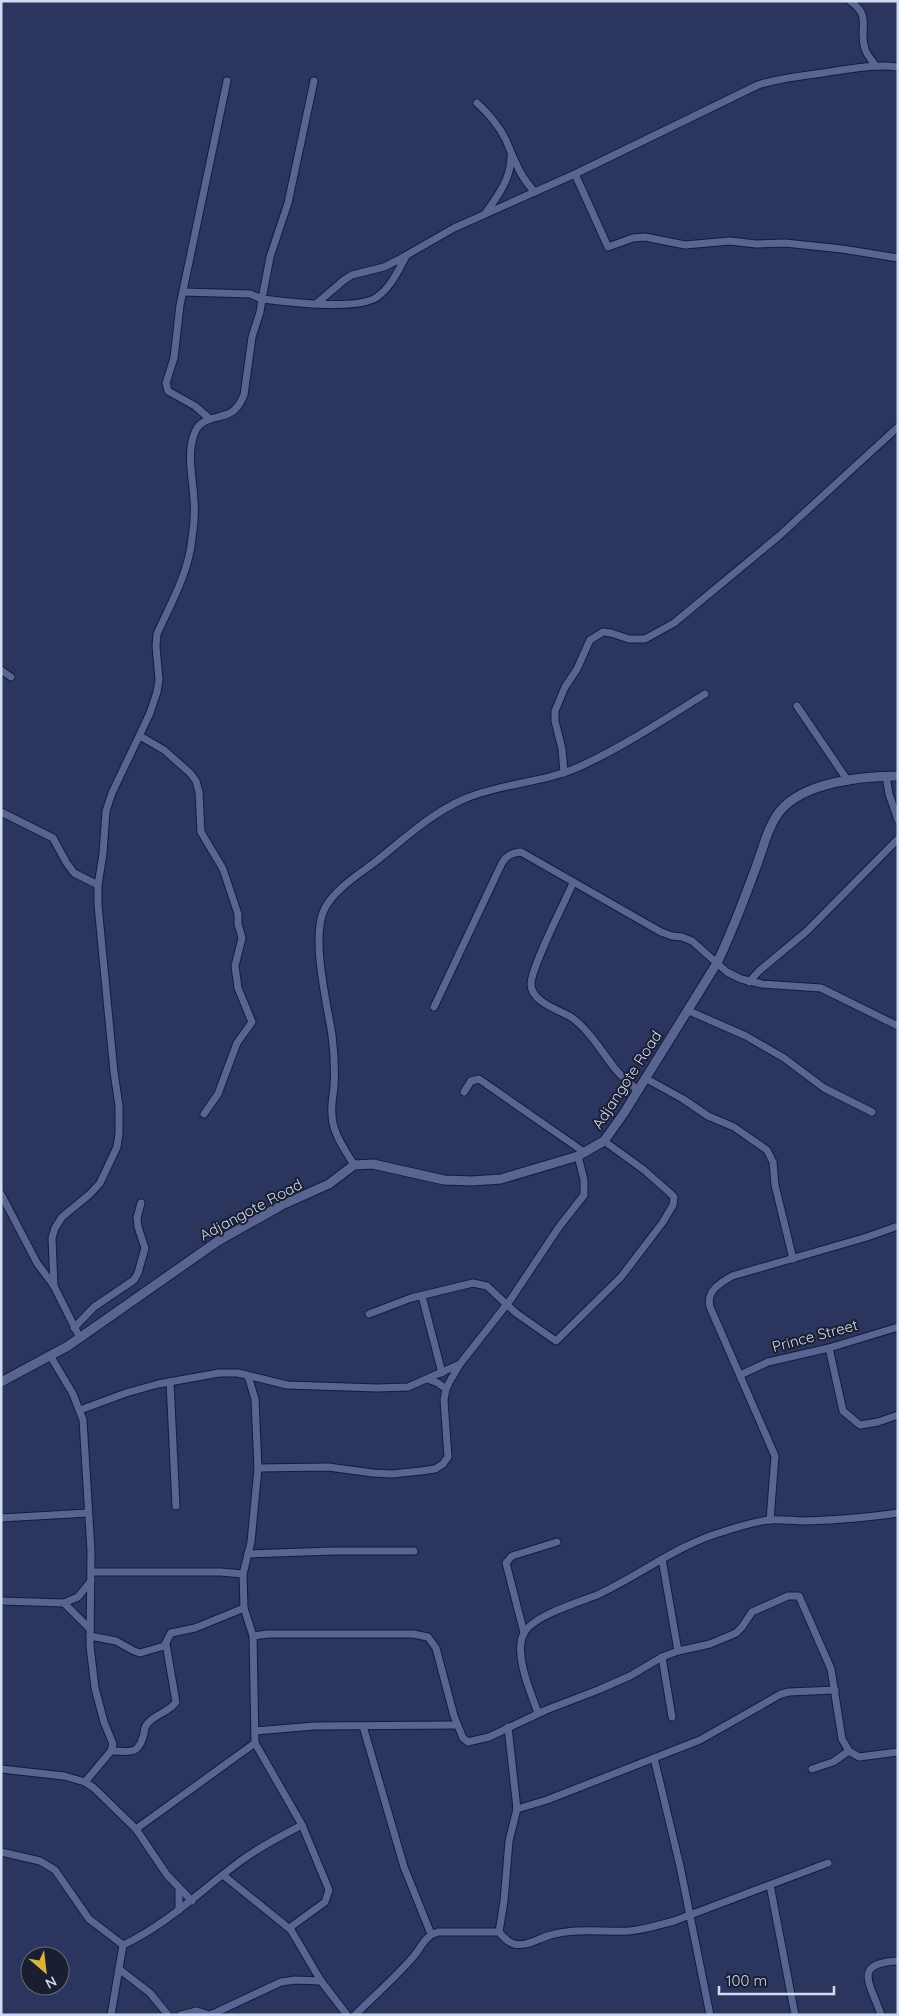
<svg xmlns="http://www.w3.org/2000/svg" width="899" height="2016" viewBox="0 0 899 2016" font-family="Quicksand,sans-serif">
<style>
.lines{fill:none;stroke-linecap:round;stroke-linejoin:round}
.minor-casing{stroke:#141b41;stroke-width:9}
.tertiary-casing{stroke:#141b41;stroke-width:11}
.minor{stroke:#596591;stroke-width:7}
.tertiary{stroke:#596591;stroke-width:9}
.labels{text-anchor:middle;stroke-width:4;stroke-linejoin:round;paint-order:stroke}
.street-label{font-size:15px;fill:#d3daf4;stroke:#1a1e31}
</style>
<rect width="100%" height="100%" fill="#2c355d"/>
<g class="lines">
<!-- minor casing -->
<g class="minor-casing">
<g id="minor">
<path d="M850,1c23,16 8,27 15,48 2,6 7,12 11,17"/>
<path d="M477,103c11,10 22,23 29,37 8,19 14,37 29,52"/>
<polyline points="575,174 608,247 633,238 645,237 685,245 730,241 756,244 785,243 842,249 898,258"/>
<path d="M485,214c12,-17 26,-35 26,-57"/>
<polyline points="184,292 250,294 262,299 270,257 288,203 314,81"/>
<path d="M316,304l28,-24 8,-5 32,-8 14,-7 56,-32 121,-54 183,-89c21,-7 43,-9 65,-12 25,-4 50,-9 75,-6"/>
<polyline points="210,419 195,406 168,391 166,383 174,358 180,305 227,81"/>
<polyline points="1,670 11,677"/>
<polyline points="797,706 848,781"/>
<polyline points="140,736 164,750 190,773 196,781 199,792 201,832 223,869 238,914 238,924 242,938 235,966 238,988 252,1022 237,1043 218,1094 204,1114"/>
<polyline points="564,773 562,749 555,721 555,711 565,687 577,669 590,640 603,632 611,633 629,639 645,639 674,623 779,536 898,427"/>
<polyline points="886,776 889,794 898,820"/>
<polyline points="1,812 53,838 66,862 74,873 98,885"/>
<path d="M573,883c-8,19 -43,86 -42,102 1,17 28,25 40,32 18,13 29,32 42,49 6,9 16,16 24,24"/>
<polyline points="749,982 759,971 807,931 898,839"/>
<path d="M434,1007l68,-144c5,-8 10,-10 19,-11l140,80 11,4 10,1 10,4 35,31 14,7 21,5 59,4 77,38"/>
<polyline points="689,1011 746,1036 784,1058 824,1088 872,1112"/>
<polyline points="645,1078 683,1099 708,1116 734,1127 767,1150 773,1162 775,1185 793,1259"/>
<polyline points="464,1092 471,1081 479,1079 584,1152"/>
<path d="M354,1165c-9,-15 -22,-33 -22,-51 -1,-9 1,-18 2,-27 1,-17 0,-36 -2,-52 -5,-32 -22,-100 -7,-127 10,-19 33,-33 50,-46 29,-23 55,-48 89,-63 37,-16 80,-16 117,-33 43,-20 84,-47 124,-72"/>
<polyline points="1,1194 37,1263 54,1286 80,1338"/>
<path d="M54,1286l-2,-48 3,-10 7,-11 28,-23 10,-11 17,-36 2,-14v-27l-5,-34 -8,-83 -8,-84v-20l5,-31 3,-43 6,-18 38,-80 7,-21 2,-12 -3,-34 1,-12c14,-31 32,-62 35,-96 2,-12 3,-26 2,-38 -1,-21 -8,-48 1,-68 6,-15 23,-13 35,-19 7,-3 11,-11 14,-18l8,-58 8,-25 2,-13c26,3 95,12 115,-2 14,-10 21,-26 29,-41"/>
<polyline points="422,1296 442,1373"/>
<polyline points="369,1314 411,1298 473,1283 487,1286 516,1313 556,1341 621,1277 663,1222 673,1205 674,1197 670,1193 644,1170 604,1141"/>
<polyline points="74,1328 94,1307 134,1280 138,1273 145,1248 138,1227 137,1218 141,1203"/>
<polyline points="829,1348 843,1411 860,1425 878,1422 898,1415"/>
<polyline points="51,1357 73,1394 83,1420 91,1551 90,1646 95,1688 104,1722 113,1744 111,1751 85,1782"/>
<polyline points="740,1375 768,1362 829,1348 898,1327"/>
<polyline points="248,1376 255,1399 258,1468 251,1542 243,1574 244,1608 253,1636 268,1634 413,1634 428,1637 436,1648 454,1716 463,1738 468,1742 489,1737 546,1710 598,1690 630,1676 662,1657 678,1651 710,1644 736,1633 742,1627 752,1612 788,1596 799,1596 831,1669 842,1739 849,1751 859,1757 898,1752"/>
<polyline points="428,1379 438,1383 446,1389"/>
<polyline points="170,1382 176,1506"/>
<polyline points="80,1410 126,1393 158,1384 219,1373 238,1373 287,1385 377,1388 408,1387 458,1365"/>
<polyline points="258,1468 328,1467 373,1473 392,1474 421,1471 435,1469 443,1464 448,1457 444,1400 446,1389 450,1381 460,1364 511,1299 559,1227 584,1195 584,1180 578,1156"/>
<polyline points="1,1518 88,1513"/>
<path d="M770,1520l5,-64 -65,-149c-4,-16 10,-24 22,-31l135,-39 31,-11"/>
<polyline points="248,1554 334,1551 414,1551"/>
<polyline points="662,1559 678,1651"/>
<polyline points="92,1572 221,1572 243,1574"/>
<polyline points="1,1601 64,1603 78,1597 91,1581"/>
<polyline points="64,1603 90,1629"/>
<polyline points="524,1633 506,1563 512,1556 557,1542"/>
<polyline points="90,1636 116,1641 134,1651 140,1653 164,1646 171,1633 195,1628 244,1608"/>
<polyline points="253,1636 255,1743 302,1825 329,1890 325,1902 292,1926 291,1930 321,1981 347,2015"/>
<polyline points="662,1657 672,1717"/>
<path d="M538,1713c-7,-20 -25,-60 -14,-80 9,-17 55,-31 73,-38 42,-19 80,-50 125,-63 15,-5 32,-10 47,-12 11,-1 23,1 35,1 31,-1 62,-3 94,-8"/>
<polyline points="363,1726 404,1867 431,1934"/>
<polyline points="255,1731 314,1726 457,1725"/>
<path d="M111,1751c20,0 27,5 33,-17 0,-4 1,-8 4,-11 8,-9 21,-11 28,-21l-10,-58"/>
<polyline points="654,1758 680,1866 710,2015"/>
<polyline points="1,1769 64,1776 85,1782 94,1788 136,1829 167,1875 192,1901"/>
<polyline points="812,1769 833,1762 849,1751"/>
<polyline points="517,1809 547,1800 700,1740 781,1694 789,1692 835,1690"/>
<polyline points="136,1829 255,1743"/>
<polyline points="1,1852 40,1861 55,1870 89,1919 123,1945"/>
<polyline points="223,1875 291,1930"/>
<polyline points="770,1885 795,2015"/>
<polyline points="179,1890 179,1910"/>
<polyline points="499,1932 504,1901 509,1841 517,1809 508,1727"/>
<polyline points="119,1969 150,1993 168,2015"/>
<path d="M111,2015l12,-70c45,-21 79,-56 119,-85 19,-14 39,-24 60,-35"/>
<polyline points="181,2015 197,2011 209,2015 217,2012 281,1982 295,1980 321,1981"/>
<path d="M355,2015c19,-19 41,-38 59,-59 8,-10 11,-20 24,-24h61c4,5 9,10 15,12 13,3 25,-6 37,-9 25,-7 52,-3 78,-4 15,-1 30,-6 45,-10l154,-58"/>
<path d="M881,2015c-10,-31 -30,-52 17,-54"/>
</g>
</g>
<!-- tertiary casing -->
<g class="tertiary-casing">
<path id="tertiary" d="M1,1382l67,-36 150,-105 64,-36 47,-21 25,-19 19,-1 71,16 28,1 29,-2 77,-23 26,-15 20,-28 93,-150c15,-31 27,-63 39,-96 7,-18 12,-41 24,-56 24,-29 82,-35 118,-35"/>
</g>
<!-- minor -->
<use href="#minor" class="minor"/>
<!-- tertiary -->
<use href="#tertiary" class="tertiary"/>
</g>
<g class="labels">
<!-- street labels -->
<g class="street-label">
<text transform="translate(627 1080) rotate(-57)" y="5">Adjangote Road</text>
<text transform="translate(251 1210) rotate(-28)" y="5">Adjangote Road</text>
<text transform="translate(815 1336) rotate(-15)" y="5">Prince Street</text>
</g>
</g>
<!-- border -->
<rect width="899" height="2016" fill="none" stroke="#d3daf4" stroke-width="5"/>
<!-- north arrow -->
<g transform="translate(45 1971) rotate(152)"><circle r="24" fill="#1a1e31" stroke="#64697f"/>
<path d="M0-4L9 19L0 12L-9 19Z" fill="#d8b434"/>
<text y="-8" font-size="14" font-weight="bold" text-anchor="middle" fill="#d3daf4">N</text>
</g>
<!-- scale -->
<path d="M719 1986v8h115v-8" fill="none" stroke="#d3daf4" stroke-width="2.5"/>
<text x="726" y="1986" font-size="15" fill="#d3daf4" stroke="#1a1e31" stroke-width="4" paint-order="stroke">100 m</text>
</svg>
